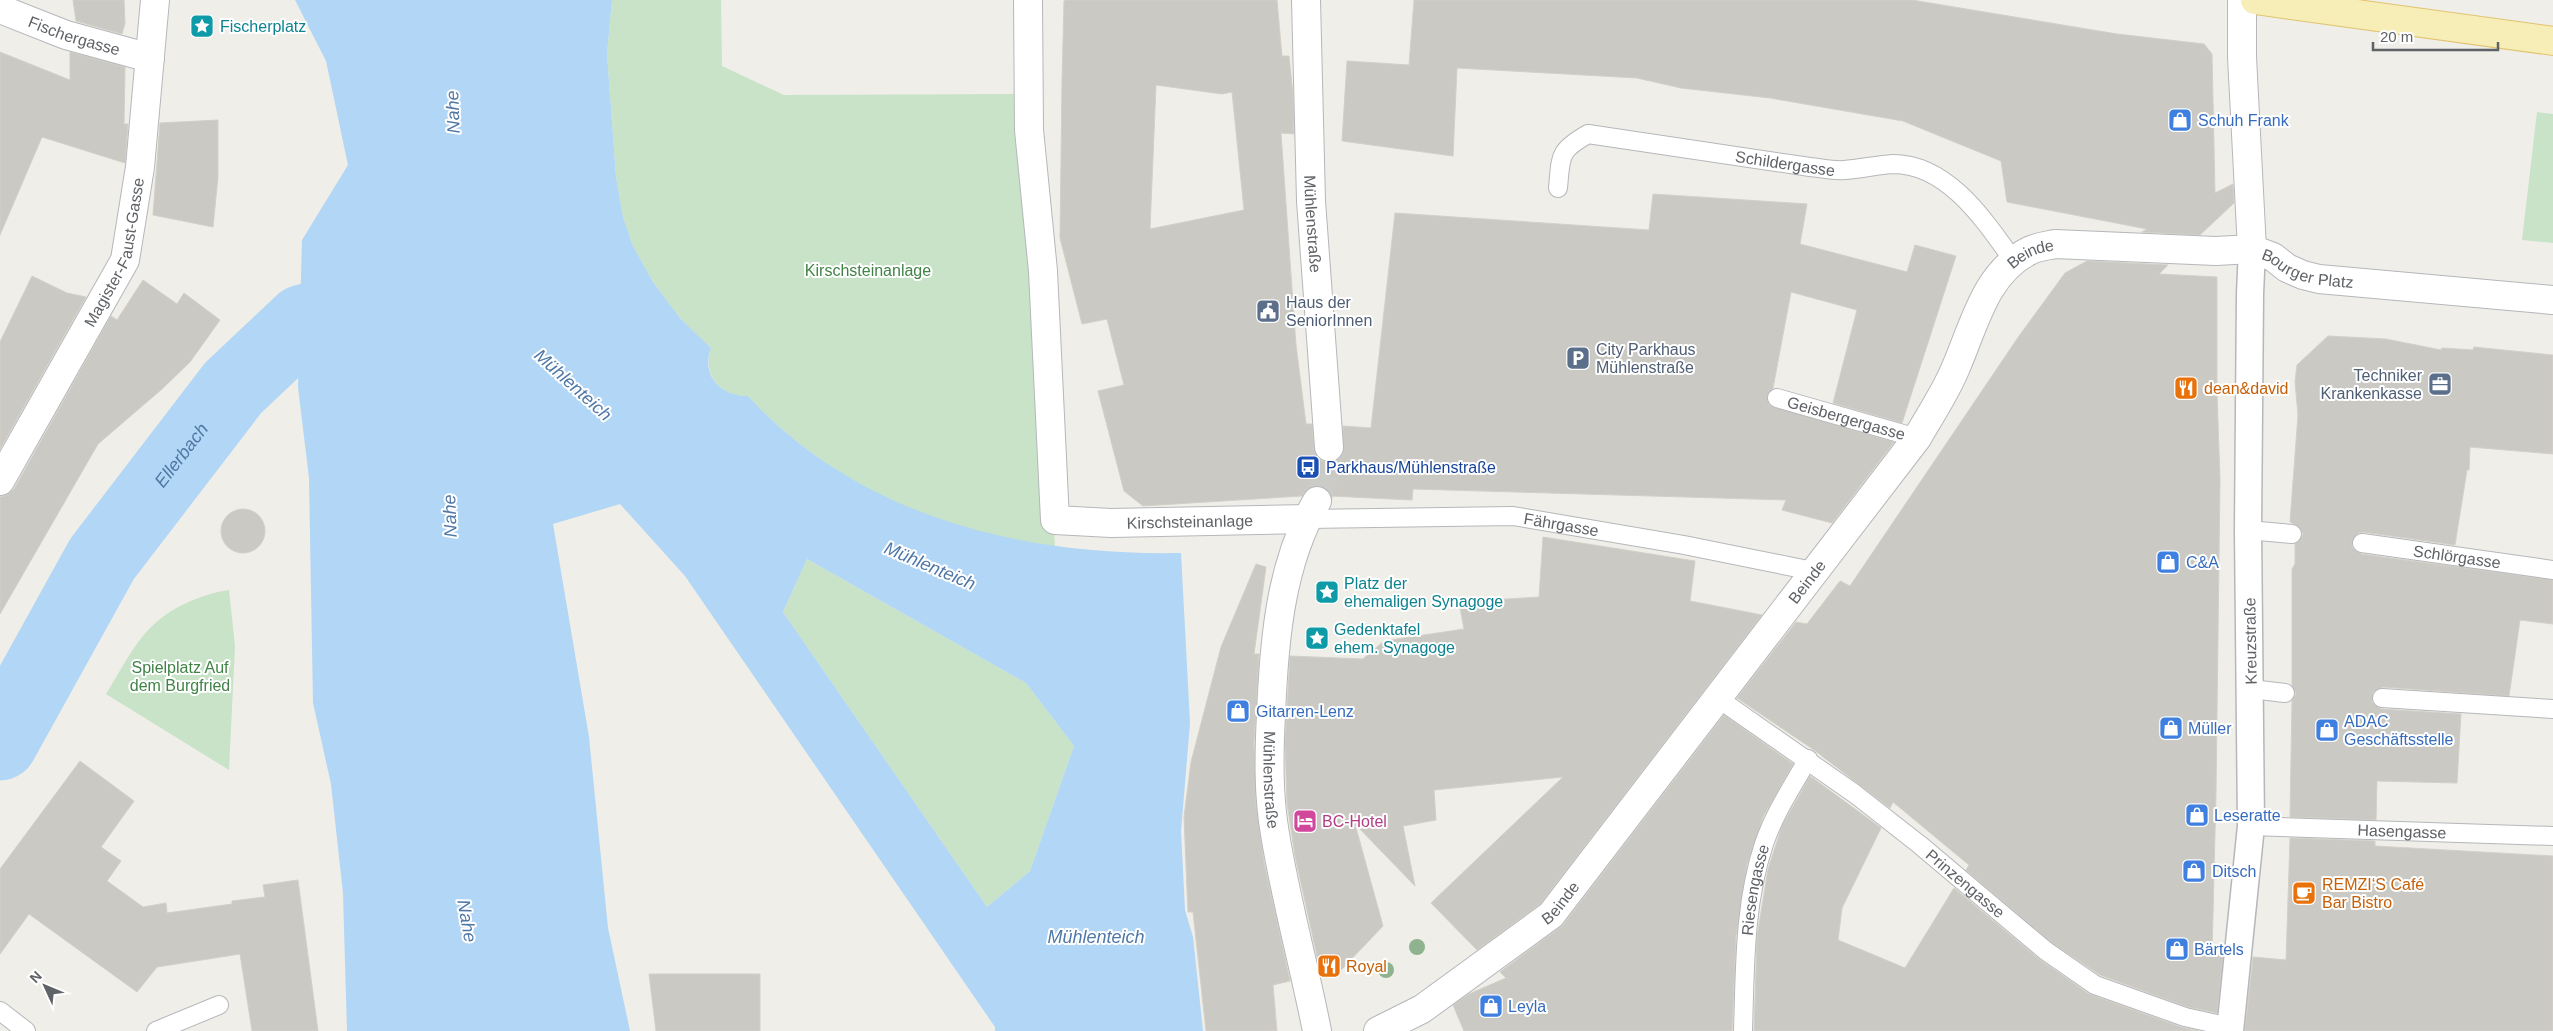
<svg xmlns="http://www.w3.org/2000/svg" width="2553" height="1031" viewBox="0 0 2553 1031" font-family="Helvetica,sans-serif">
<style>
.green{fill:#c8e3c8}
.water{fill:#b2d6f5;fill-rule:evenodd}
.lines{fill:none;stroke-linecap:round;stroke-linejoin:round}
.river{stroke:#b2d6f5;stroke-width:75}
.building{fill:#cbc9c4;stroke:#d3d0c7;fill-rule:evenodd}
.minor-tunnel{stroke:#cbcbc8;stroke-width:28;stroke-dasharray:28 14;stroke-linecap:butt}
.service-casing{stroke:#b5b7bb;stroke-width:20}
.pedestrian-casing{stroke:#b5b7bb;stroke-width:29}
.minor-casing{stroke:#b5b7bb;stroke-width:30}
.primary-casing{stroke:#e1c46f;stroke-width:30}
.service{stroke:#fff;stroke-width:18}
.pedestrian{stroke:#fff;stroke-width:26}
.minor{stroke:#fff;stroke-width:28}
.primary{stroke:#f6edb7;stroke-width:28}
.tree{fill:#8fb38f}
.labels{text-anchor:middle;stroke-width:4;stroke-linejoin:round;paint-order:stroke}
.culture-label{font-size:16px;fill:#0d838f;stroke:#fff;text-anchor:start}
.street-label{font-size:16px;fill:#5f6266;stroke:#fff}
.shop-label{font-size:16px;fill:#366cbe;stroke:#fff;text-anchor:start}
.park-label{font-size:16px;fill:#418346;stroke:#fff}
.service-label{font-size:16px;fill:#4e5e75;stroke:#fff;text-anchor:start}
.food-label{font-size:16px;fill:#c56008;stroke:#fff;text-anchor:start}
.transit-label{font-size:16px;fill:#164399;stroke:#fff;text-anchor:start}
.hotel-label{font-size:16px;fill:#b23c85;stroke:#fff;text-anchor:start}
.water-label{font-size:18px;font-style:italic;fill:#5078a6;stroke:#fff}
</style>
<rect width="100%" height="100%" fill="#efeee8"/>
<!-- green -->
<g class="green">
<path d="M612,0h109l1,66 62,29 244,-1 27,453c-31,-6 -63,-10 -93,-19 -80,-24 -158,-71 -214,-132 -28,0 -46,-21 -37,-48l-31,-30 -27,-36 -20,-36 -10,-29 -7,-40 -9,-123z"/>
<polygon points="2537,112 2553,114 2553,243 2522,240"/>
<polygon points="807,559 1026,683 1074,746 1030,871 987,907 783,612"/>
<path d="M229,590l6,56 -6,124 -123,-76c12,-19 23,-41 37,-58 21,-26 54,-41 86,-46z"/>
</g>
<!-- water -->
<path class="water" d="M295,0h317l-5,54 9,123 7,40 10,29 20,36 27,36 31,30c-10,27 9,48 37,48 112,121 273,160 433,157l9,170 -9,108 4,79 8,27 10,94h-208v-4l-310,-451 -65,-72 -67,20 36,213 19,191 22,103h-283l-4,-138 -12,-109 -18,-81 -4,-225 -11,-91 4,-147 46,-75 -22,-104zM807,559l219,124 48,63 -44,125 -43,36 -204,-295z"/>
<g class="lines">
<!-- river -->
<path class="river" id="s1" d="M0,743l102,-184 131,-171 70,-66 97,-25"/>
</g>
<!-- building -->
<g class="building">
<polygon points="73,0 124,0 125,23 122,34 76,21"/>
<path d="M1066,0h211l5,56h7l4,39 1,39 -13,-1 15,212 10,79h6l2,25 2,7 6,5 9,1 7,-2 5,-6v-28l28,2 24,-215 254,17 4,-36 154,10 -7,40 107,28 8,-27 41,11 -54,167 -69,-20 24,-93 -66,-18 -18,96 -6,8 2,9 125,37 -62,81 -50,-13 4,-10 -373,-11 -1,11 -81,-4 -6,-9 -8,-2 -9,3 -6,8 -159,10 -19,-15 -26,-100 26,-6 -17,-66 -25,5 -22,-86 2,-156 2,-81zM1156,85l66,9 10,-2 12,118 -94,19z"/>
<polygon points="1414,0 1912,0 2117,34 2204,44 2212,54 2215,193 2233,184 2234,203 2200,235 2142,232 2147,229 2007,202 2001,161 1903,121 1770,98 1681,88 1637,78 1457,68 1453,156 1342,141 1347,61 1409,65"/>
<polygon points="0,52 70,80 70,52 125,67 124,124 128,124 125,163 42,137 0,235"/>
<polygon points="218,120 218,177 213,227 153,215 160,123"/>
<polygon points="2087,261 2168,265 2159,274 2217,277 2217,394 2220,479 2216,793 2212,954 2223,955 2217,1013 2188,1007 2100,975 2052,943 1966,870 1969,865 1893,802 1890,808 1814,750 1737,698 1796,622 1807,624 1840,581 1850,586 2019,336 2065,273"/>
<polygon points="32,276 67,293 86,297 0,449 0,342"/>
<polygon points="143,280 177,304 184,293 220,320 190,362 162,389 98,444 0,614 0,497 7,495 14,489 111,316 117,320"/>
<polygon points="2328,336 2386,339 2441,350 2442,348 2473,350 2474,347 2553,355 2553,454 2470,447 2469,470 2467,470 2455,545 2363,532 2358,533 2352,541 2352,547 2361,554 2553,580 2553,624 2520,620 2509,696 2383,687 2373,692 2372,702 2381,709 2461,714 2457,783 2377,781 2376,820 2290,817 2292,701 2296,694 2292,685 2292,569 2295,564 2295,544 2300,540 2303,534 2298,526 2290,522 2298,415 2295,382 2297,365"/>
<circle cx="243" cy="531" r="22"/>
<polygon points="1543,537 1695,561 1690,601 1762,615 1540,904 1477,950 1431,903 1563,777 1434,790 1436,820 1403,826 1415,886 1355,824 1383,926 1342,969 1321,974 1295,856 1287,803 1285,744 1290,656 1363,659 1384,641 1464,629 1459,602 1539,597"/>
<polygon points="1256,564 1266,567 1254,654 1259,654 1254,743 1256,805 1264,862 1290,981 1273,985 1277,1031 1206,1031 1193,912 1188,912 1184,817 1191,762 1221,647"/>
<polygon points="1724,715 1793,764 1763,817 1747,864 1736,935 1732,1031 1464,1031 1453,1005 1469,994 1506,978 1500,972 1563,925"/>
<polygon points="80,761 134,801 101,847 121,861 107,881 143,907 166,903 167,913 232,904 232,901 265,897 263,885 298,880 318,1031 252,1031 240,954 157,967 137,992 29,914 0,954 0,869"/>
<polygon points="1810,776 1881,828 1842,908 1838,940 1905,968 1954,888 2039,959 2089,994 2181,1027 2199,1031 1754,1031 1757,937 1768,869 1782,826"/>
<polygon points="2290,838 2375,841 2375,846 2553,856 2553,1031 2245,1031 2253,957 2286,960"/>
<polygon points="649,974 760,974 760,1031 656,1031"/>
</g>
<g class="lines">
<!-- minor-tunnel -->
<polyline class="minor-tunnel" points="1317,501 1325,472 1329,447"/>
<!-- service casing -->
<g class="service-casing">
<g id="service">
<path id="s2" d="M1558,188c3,-32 0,-37 30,-54l222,33c11,1 23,4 34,3 16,-1 33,-5 49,-6 55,0 92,57 120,96"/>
<path id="s3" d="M1777,398l140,40"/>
<path id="s4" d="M1307,519l206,-3 171,29 129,26"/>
<polyline points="2248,530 2292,534"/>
<path id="s5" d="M2362,543l191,27"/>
<polyline points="2251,689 2285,693"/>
<polyline points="2382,698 2553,709"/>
<path id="s6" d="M1719,699l136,95 65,51 126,106 49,34 90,32 45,10"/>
<path id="s7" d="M2251,826l302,10"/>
<polyline points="0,1011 26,1031"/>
<polyline points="156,1031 219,1005"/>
<path id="s8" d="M1743,1031c2,-62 1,-128 21,-187 10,-30 28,-57 44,-85"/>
</g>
</g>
<!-- pedestrian casing -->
<g class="pedestrian-casing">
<polyline id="pedestrian" points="2230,1031 2251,826 2248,530 2250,294 2252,249"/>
</g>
<!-- minor casing -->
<g class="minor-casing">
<g id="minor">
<path id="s9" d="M1028,0l1,130 14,141 12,249 56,3 196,-4"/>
<path id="s10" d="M1306,0l5,201 18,246"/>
<polyline points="2242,0 2242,57 2252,249"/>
<path id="s11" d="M0,9l66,26 84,23"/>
<path id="s12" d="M0,481l125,-221 15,-93 15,-167"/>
<path id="s13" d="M1317,501c-37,63 -43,141 -46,213 -2,40 -3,80 4,120 11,67 29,131 42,197"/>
<path id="s14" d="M1378,1031l44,-22 129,-94 366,-477c13,-23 29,-46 39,-71 18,-41 29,-94 73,-116 7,-4 17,-5 26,-7l161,7 36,-2 21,8 14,11 16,7 16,4 234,21"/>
</g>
</g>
<!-- primary casing -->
<g class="primary-casing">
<polyline id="primary" points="2255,0 2553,41"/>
</g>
<!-- service -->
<use href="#service" class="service"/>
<!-- pedestrian -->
<use href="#pedestrian" class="pedestrian"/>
<!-- minor -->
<use href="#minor" class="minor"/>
<!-- primary -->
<use href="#primary" class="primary"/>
</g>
<!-- trees -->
<g class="tree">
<circle cx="1417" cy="947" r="8"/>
<circle cx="1386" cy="970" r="8"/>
</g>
<!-- icons -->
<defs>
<g id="sight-square" transform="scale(1.25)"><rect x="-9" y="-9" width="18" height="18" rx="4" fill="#0f9aa8" stroke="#fff"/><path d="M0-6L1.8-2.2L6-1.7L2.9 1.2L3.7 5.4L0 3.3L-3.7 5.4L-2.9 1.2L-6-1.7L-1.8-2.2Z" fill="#fff"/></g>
<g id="shop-square" transform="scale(1.25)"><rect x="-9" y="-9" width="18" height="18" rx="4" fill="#3f7fe0" stroke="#fff"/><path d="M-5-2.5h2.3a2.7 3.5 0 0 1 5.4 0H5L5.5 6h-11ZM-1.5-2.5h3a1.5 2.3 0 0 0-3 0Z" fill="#fff"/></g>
<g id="civic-square" transform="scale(1.25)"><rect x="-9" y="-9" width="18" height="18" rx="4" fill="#5c6f8a" stroke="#fff"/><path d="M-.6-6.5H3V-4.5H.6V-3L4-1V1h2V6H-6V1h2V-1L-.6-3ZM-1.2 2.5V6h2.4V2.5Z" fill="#fff"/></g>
<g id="parking-square" transform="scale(1.25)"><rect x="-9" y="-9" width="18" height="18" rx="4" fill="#5c6f8a" stroke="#fff"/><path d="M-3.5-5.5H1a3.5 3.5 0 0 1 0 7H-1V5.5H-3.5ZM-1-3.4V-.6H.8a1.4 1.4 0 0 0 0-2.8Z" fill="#fff"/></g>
<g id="office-square" transform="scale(1.25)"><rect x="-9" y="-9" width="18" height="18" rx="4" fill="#5c6f8a" stroke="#fff"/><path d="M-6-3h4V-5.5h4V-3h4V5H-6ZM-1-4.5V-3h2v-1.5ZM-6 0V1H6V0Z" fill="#fff"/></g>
<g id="restaurant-square" transform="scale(1.25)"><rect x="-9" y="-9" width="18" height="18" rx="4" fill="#e8710a" stroke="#fff"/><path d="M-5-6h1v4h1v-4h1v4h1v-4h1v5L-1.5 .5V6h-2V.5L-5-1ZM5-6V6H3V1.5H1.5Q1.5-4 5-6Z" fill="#fff"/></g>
<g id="bus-square" transform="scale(1.25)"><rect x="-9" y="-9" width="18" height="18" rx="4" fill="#1a4fb4" stroke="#fff"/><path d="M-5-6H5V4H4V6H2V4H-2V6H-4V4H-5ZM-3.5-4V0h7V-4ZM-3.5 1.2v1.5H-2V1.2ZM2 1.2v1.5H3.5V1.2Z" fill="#fff"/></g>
<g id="hotel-square" transform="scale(1.25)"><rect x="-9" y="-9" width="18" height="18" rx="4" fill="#d1479c" stroke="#fff"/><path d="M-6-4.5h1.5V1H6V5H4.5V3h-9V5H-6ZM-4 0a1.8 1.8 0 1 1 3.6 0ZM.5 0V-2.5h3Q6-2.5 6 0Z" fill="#fff"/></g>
<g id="cafe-square" transform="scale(1.25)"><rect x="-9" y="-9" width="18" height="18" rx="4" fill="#e8710a" stroke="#fff"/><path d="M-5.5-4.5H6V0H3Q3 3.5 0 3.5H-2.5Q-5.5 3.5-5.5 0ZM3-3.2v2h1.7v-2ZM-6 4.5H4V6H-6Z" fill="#fff"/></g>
</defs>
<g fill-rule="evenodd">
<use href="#sight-square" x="202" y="26"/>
<use href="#shop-square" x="2180" y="120"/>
<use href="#civic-square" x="1268" y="311"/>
<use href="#parking-square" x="1578" y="358"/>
<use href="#office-square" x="2440" y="384"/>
<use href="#restaurant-square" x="2186" y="388"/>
<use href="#bus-square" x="1308" y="467"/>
<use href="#shop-square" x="2168" y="562"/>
<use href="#sight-square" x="1327" y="592"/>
<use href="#sight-square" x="1317" y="638"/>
<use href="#shop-square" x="1238" y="711"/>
<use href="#shop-square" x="2171" y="728"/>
<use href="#shop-square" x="2327" y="730"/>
<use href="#shop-square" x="2197" y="815"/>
<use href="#hotel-square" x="1305" y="821"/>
<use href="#shop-square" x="2194" y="871"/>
<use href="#cafe-square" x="2304" y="893"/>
<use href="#shop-square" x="2177" y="949"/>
<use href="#restaurant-square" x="1329" y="966"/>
<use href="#shop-square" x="1491" y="1006"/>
</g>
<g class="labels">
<!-- culture labels -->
<g class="culture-label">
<text x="220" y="32">Fischerplatz</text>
<text x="1344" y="589">Platz der<tspan x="1344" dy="18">ehemaligen Synagoge</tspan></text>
<text x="1334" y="635">Gedenktafel<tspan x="1334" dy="18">ehem. Synagoge</tspan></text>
</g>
<!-- street labels -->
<g class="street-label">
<text dy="6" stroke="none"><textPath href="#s11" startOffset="79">Fischergasse</textPath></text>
<text dy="6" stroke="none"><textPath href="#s2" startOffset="266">Schildergasse</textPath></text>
<text dy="6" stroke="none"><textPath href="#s10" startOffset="224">Mühlenstraße</textPath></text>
<text dy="6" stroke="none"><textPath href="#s12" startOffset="258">Magister-Faust-Gasse</textPath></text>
<text dy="6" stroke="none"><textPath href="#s14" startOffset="1032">Beinde</textPath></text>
<text dy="6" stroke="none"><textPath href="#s14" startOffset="1316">Bourger Platz</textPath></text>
<text dy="6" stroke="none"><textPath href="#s3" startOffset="72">Geisbergergasse</textPath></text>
<text dy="6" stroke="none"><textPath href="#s9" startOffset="656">Kirschsteinanlage</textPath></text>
<text dy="6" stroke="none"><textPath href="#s4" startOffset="255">Fährgasse</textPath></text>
<text dy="6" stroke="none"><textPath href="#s5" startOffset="96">Schlörgasse</textPath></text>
<text dy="6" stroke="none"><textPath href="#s14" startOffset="629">Beinde</textPath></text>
<text transform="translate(2250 641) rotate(-91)" y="6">Kreuzstraße</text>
<text dy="6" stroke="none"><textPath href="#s13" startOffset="286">Mühlenstraße</textPath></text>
<text dy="6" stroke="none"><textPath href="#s7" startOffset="151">Hasengasse</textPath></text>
<text dy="6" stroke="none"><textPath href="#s6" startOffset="308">Prinzengasse</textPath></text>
<text dy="6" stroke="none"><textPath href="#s8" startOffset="142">Riesengasse</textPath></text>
<text dy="6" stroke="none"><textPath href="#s14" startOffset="224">Beinde</textPath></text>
</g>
<!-- shop labels -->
<g class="shop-label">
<text x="2198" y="126">Schuh Frank</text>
<text x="2186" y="568">C&amp;A</text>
<text x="1256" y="717">Gitarren-Lenz</text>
<text x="2344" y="727">ADAC<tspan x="2344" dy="18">Geschäftsstelle</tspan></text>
<text x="2188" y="734">Müller</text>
<text x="2214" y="821">Leseratte</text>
<text x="2212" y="877">Ditsch</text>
<text x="2194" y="955">Bärtels</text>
<text x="1508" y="1012">Leyla</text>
</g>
<!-- park labels -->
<g class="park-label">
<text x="868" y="276">Kirschsteinanlage</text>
<text x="180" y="673">Spielplatz Auf<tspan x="180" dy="18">dem Burgfried</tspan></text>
</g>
<!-- service labels -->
<g class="service-label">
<text x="1286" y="308">Haus der<tspan x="1286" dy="18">SeniorInnen</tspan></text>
<text x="1596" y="355">City Parkhaus<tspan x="1596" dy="18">Mühlenstraße</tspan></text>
<text x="2422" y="381" text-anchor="end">Techniker<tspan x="2422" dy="18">Krankenkasse</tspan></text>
</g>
<!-- food labels -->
<g class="food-label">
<text x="2204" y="394">dean&amp;david</text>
<text x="2322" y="890">REMZI‘S Café<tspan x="2322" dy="18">Bar Bistro</tspan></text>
<text x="1346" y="972">Royal</text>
</g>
<!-- transit labels -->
<g class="transit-label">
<text x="1326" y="473">Parkhaus/Mühlenstraße</text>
</g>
<!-- hotel labels -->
<g class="hotel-label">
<text x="1322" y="827">BC-Hotel</text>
</g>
<!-- water labels -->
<g class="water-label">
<text transform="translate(453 112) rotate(-92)" y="6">Nahe</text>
<text transform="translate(573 385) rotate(42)" y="6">Mühlenteich</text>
<text dy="6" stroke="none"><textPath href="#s1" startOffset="341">Ellerbach</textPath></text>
<text transform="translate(450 516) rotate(-92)" y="6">Nahe</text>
<text transform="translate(930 566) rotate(23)" y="6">Mühlenteich</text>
<text transform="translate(467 921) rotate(80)" y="6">Nahe</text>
<text x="1096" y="943">Mühlenteich</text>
</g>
</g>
<!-- north arrow -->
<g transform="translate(45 986) rotate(314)" stroke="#ffffff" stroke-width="4" paint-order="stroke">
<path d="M0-4L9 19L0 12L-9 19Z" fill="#5f6266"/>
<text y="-8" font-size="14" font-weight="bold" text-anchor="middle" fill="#5f6266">N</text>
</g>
<!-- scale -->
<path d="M2373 42v8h125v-8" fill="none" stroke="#5f6266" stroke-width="2.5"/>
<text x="2380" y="42" font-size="15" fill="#5f6266" stroke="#ffffff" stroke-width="4" paint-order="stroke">20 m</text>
</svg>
